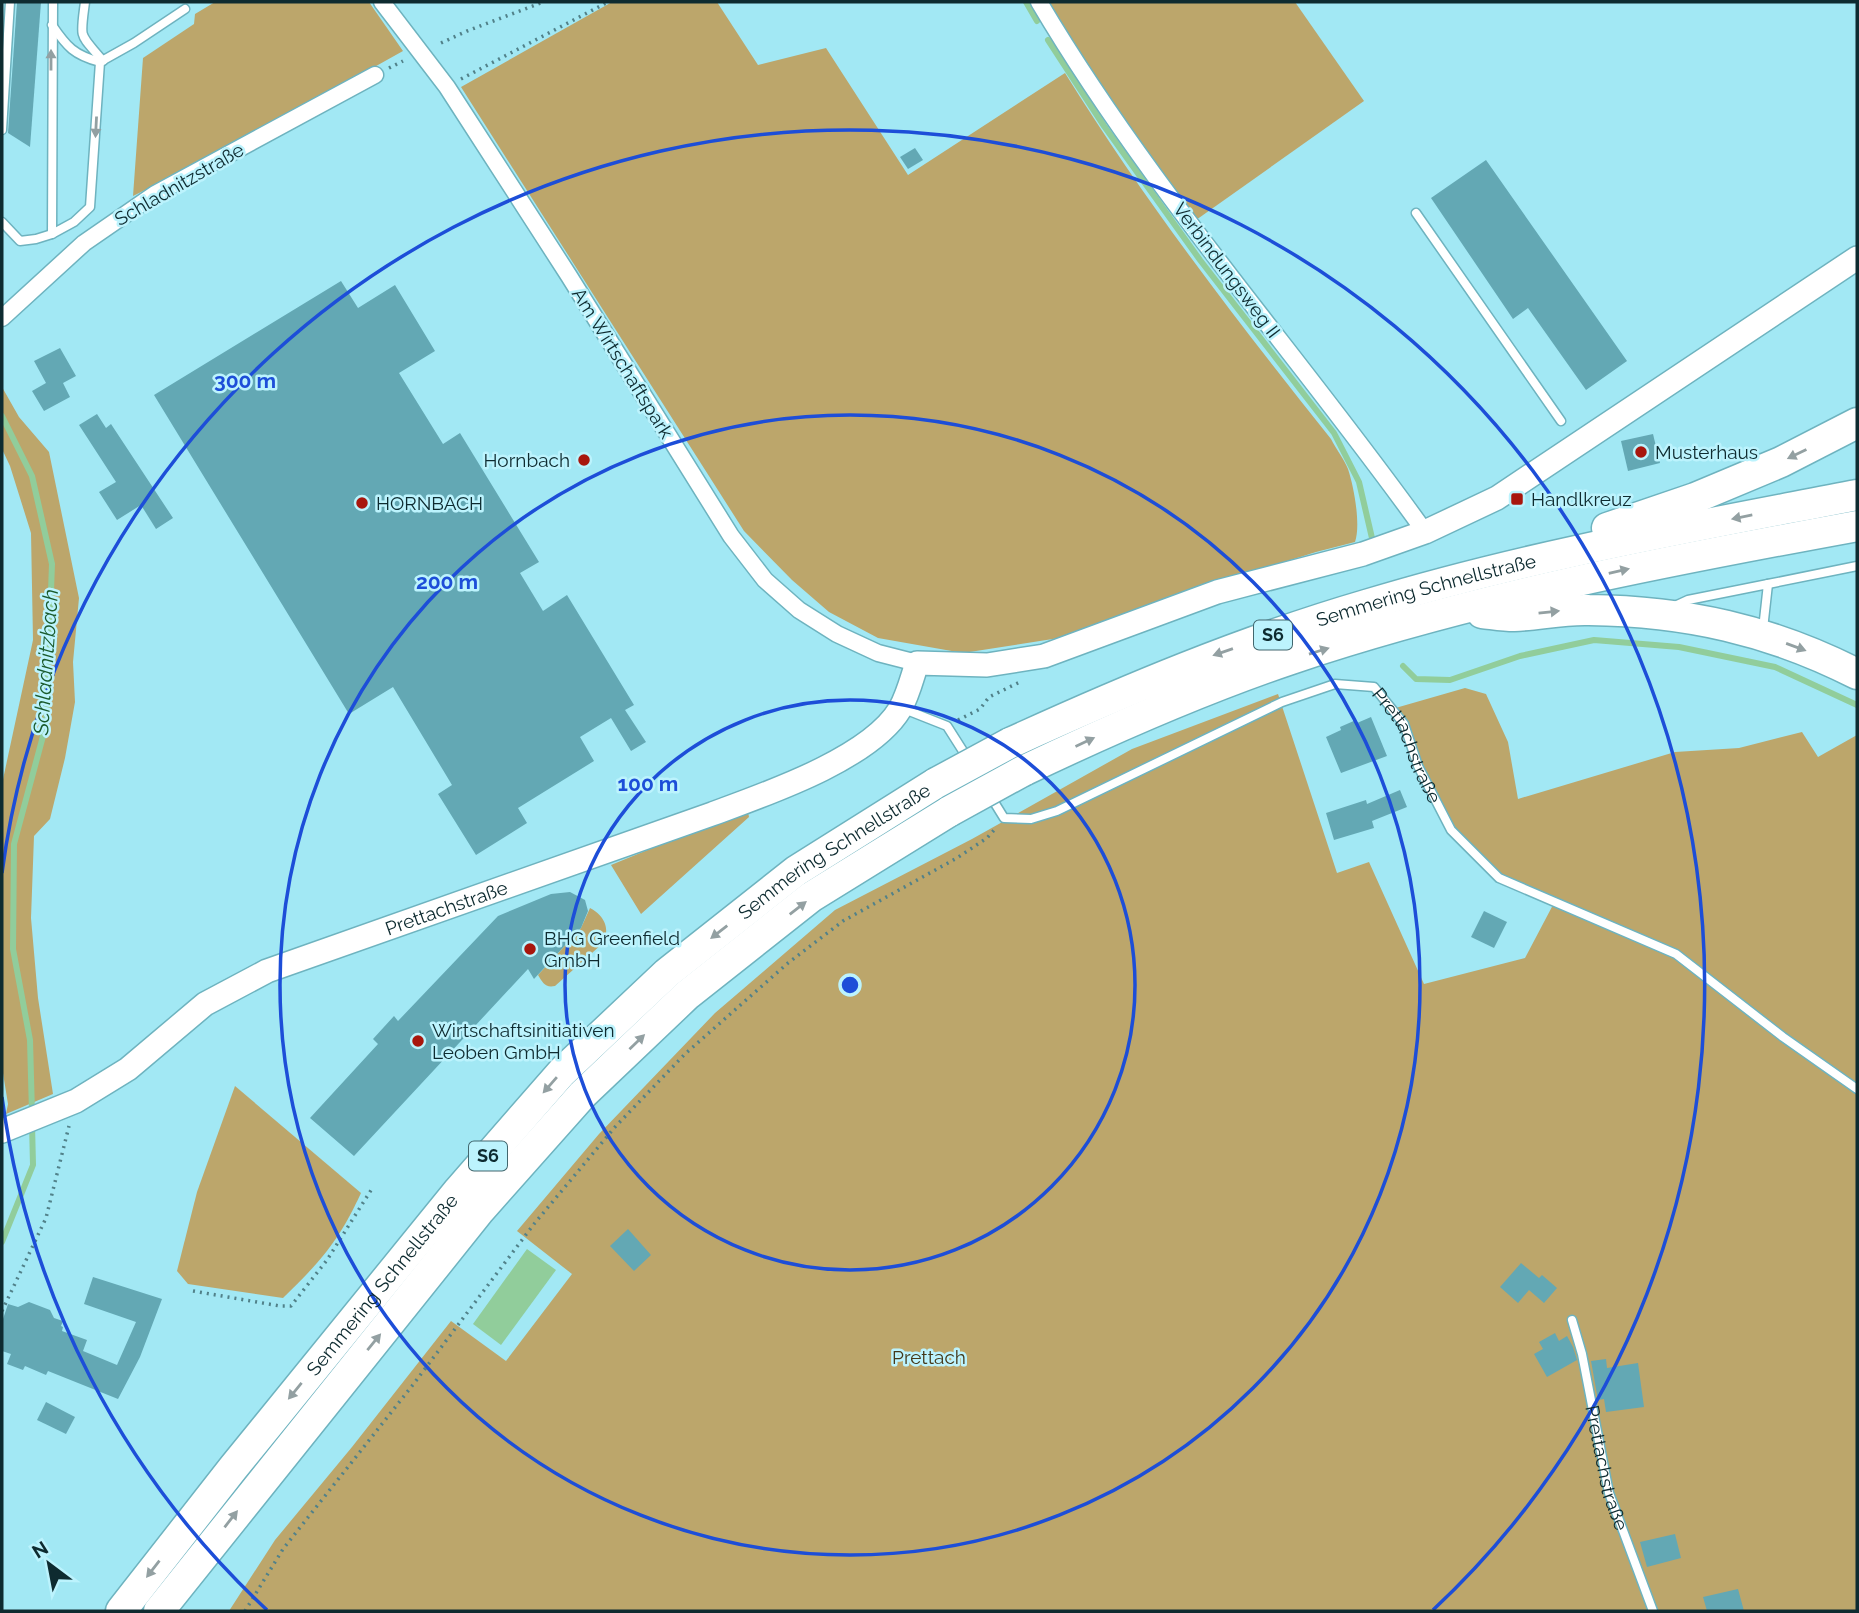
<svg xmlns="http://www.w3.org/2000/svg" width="1859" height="1613" viewBox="0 0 1859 1613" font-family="Raleway,sans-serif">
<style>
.green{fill:#bca66b}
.water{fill:#91cd9b}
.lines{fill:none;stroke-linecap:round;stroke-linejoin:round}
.stream{stroke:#91cd9b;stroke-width:6}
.building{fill:#63a8b4}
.lane-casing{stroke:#6eb3bf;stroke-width:11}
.street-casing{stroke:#6eb3bf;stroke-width:19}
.secondary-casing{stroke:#6eb3bf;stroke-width:26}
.highway-casing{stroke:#6eb3bf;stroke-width:33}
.path{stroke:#518189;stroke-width:3.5;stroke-dasharray:2 5;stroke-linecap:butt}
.lane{stroke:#fff;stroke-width:8}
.street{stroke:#fff;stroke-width:16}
.secondary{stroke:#fff;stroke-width:23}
.highway{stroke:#fff;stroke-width:30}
.highway-bridge-casing{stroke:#6eb3bf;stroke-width:33;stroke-linecap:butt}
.highway-bridge{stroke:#fff;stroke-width:30}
.oneway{fill:#93a0a2}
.ring{fill:none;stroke:#1d4ed8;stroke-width:3.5}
.poi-dot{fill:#a8160d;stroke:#bcf3fd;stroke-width:2.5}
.labels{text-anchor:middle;stroke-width:5;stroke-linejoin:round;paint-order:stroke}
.shield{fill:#bcf3fd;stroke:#42676e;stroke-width:2}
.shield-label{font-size:18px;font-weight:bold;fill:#0e2b30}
.street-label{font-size:19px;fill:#0e2b30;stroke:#bcf3fd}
.poi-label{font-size:19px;fill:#0e2b30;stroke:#bcf3fd;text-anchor:start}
.park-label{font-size:19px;fill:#443819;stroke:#bcf3fd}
.water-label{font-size:21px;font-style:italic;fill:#1a5a2c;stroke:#bcf3fd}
.centre{fill:#1d4ed8;stroke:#bcf3fd;stroke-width:3.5}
.ring-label{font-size:21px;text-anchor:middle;font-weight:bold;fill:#1d4ed8;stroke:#bcf3fd;stroke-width:5;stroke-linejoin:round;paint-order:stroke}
</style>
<rect width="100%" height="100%" fill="#a2e8f4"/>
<!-- green -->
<g class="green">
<polygon points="215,2 369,2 403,51 226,150 133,196 143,58 194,24 195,14"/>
<path d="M612,2h105l41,63 68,-17 82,127 157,-102c80,129 172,248 266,366 5,10 13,20 17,30 6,18 13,56 7,73l-39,10 -150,47 -107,39 -96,15 -85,-15 -49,-26 -37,-32 -48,-49 -283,-444z"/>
<polygon points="1047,2 1295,2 1364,101 1196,220 1113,111"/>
<polygon points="2,387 19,417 49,452 79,598 73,662 75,702 65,758 50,819 34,836 31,918 38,998 53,1094 6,1114 8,1104 2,1067 2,784 33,640 31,533 10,466 2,449"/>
<polygon points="1465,688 1486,694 1508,742 1518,799 1675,752 1739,748 1802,732 1818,757 1857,735 1857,1611 229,1611 275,1540 352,1447 451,1321 506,1361 572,1274 517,1231 599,1134 715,1013 835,910 972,839 1132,749 1278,694 1337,873 1369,862 1424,984 1525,958 1554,903 1499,878 1451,830 1418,766 1404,724 1392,709"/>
<polygon points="748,812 749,817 641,914 611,865 650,849 652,844"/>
<path d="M590,908c15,8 21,22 12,36l-47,42c-10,2 -12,-3 -17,-11l43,-47z"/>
<path d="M235,1086l126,107c-22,48 -41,69 -78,105l-95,-14 -11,-13 20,-79z"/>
</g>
<!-- water -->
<polygon class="water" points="527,1249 556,1270 501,1345 473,1324"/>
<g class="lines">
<!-- stream -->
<g class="stream">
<polyline points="1026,2 1037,21"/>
<polyline points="1048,40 1104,126 1200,260 1334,433 1359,482 1372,538"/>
<polyline points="2,416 32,476 52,564 46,725 14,844 13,949 30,1040 32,1113"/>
<polyline points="1403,666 1416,679 1450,680 1520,656 1594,640 1679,647 1775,667 1857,705"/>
<polyline points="2,1242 33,1165 32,1124"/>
</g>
</g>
<!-- building -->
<g class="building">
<polygon points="17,2 41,2 30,147 8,133"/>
<polygon points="915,148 923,160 908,169 900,157"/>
<polygon points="1486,160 1627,361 1586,390 1528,308 1513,319 1431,198"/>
<polygon points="341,281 358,308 395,285 435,351 399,373 443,444 460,433 539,562 520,573 543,611 567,595 634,705 625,710 646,742 631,751 611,718 580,737 594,761 518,808 527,823 476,855 438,794 452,785 393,687 349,714 154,395"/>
<polygon points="60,348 76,376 63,383 70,397 44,411 32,391 46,383 34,361"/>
<polygon points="97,414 106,428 111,424 173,518 156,529 141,505 117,520 99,492 116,482 79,425"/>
<polygon points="1653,434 1660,463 1628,471 1621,441"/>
<polygon points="1371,717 1387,756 1341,773 1326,737 1341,730 1340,727 1356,720 1357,723"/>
<polygon points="1400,790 1407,807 1372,821 1374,828 1334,840 1326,813 1366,800 1367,804"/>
<polygon points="570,892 585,900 588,911 581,928 534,979 528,969 354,1156 310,1118 378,1044 373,1039 394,1016 398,1021 498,916 551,894"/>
<polygon points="1484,911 1507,922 1494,948 1471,937"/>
<polygon points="628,1229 651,1255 634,1271 610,1246"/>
<polygon points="1521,1263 1539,1278 1542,1275 1557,1288 1544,1303 1529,1290 1518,1303 1500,1287"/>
<polygon points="93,1277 162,1299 140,1357 118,1399 48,1371 46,1375 25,1366 23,1370 7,1364 11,1354 2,1351 2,1322 8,1304 18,1307 29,1302 50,1310 54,1318 63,1321 61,1326 63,1327 62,1331 87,1340 83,1351 117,1365 136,1322 84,1304"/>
<polygon points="1555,1333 1559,1341 1567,1336 1573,1347 1577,1360 1547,1377 1534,1354 1543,1349 1539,1342"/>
<polygon points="1606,1359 1607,1368 1638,1363 1644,1407 1606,1412 1604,1399 1598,1400 1591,1361"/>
<polygon points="46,1402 75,1417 66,1434 37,1420"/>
<polygon points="1675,1534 1681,1558 1647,1567 1640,1542"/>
<polygon points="1738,1589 1744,1611 1707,1611 1703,1597"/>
</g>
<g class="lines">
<!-- lane casing -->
<g class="lane-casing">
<g id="lane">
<polyline points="53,2 52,234 74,222 90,207 100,62 134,43 185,9"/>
<path d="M85,2c-5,39 -6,30 18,59"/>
<path d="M52,25c15,22 22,30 48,37"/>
<polyline points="2,130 10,2"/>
<polyline points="1416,213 1561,421"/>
<polyline points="2,222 20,241 36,239 52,234"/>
<polyline points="1768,584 1857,566"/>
<polyline points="1675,606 1688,600 1768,584 1763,629"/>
<polyline points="904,709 947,726 968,759"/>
<path id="s1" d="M991,797l13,21 27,1 26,-8 225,-109 53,-18 39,3 30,37 14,42 33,64 48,48 177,76 107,83 74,52"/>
<path id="s2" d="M1572,1320l10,34 27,139 44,118"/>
</g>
</g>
<!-- street casing -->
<g class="street-casing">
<g id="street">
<polyline points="382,2 447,87 569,276 731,536 765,580 799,610 837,634 878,653 917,663"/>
<path d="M1039,2c111,188 259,352 386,530"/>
<polyline points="2,318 84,243 155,194 375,75"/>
</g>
</g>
<!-- secondary casing -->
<g class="secondary-casing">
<g id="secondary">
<path id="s3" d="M2,1131l74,-30 52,-32 77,-65 62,-33 445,-157c54,-20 158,-55 188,-105 8,-14 12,-31 17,-46l70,2 57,-9 173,-64 146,-38 62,-22 72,-34 360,-240"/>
</g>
</g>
<!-- highway casing -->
<g class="highway-casing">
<g id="highway">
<polyline points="1607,528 1695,498 1781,462 1857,423"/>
<path d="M1482,613c10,1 21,3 32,3 25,-1 49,-7 75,-6 96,1 182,20 268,64"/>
<path id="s4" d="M1010,743c116,-53 233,-102 356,-138 161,-49 326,-78 491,-110"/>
<path d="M1023,771c88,-42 176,-81 268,-112 185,-62 375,-98 566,-133"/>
<path id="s5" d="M121,1611l112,-143 226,-278 103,-118 105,-99 129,-102 140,-88"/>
<polyline points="159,1611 480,1210 583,1094 687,995 811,897 950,811"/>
</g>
</g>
<!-- path -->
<g class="path">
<polyline points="441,43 467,31 543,2"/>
<polyline points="389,68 403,61"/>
<polyline points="461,79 608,2"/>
<polyline points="958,720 980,709 989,697 1022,681"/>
<polyline points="193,1291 280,1306 291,1306 327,1260 373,1187"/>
<polyline points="2,1311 46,1218 69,1126"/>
<polyline points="245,1611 283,1549 412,1386 534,1224 615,1127 685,1054 788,963 843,921 957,858 987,838 996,828"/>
</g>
<!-- lane -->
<use href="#lane" class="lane"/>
<!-- street -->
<use href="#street" class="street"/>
<!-- secondary -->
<use href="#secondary" class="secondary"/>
<!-- highway -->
<use href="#highway" class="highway"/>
<!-- highway-bridge casing -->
<g class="highway-bridge-casing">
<g id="highway-bridge">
<polyline points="936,783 1010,743"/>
<polyline points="950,811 1023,771"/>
</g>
</g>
<!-- highway-bridge -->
<use href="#highway-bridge" class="highway-bridge"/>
</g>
<!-- one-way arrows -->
<defs><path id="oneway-solid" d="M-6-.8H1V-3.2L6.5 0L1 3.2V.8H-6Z" transform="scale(1.75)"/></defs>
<g class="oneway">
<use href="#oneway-solid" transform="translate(51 60) rotate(-90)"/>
<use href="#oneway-solid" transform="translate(96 127) rotate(93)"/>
<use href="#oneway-solid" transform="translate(1797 454) rotate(154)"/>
<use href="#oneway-solid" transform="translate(1742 517) rotate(169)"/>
<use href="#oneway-solid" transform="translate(1619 571) rotate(-13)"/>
<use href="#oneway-solid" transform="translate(1549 612) rotate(-6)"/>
<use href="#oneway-solid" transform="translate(1796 647) rotate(20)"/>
<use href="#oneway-solid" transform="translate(1319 651) rotate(-17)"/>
<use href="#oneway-solid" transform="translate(1223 652) rotate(161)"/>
<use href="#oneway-solid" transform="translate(1085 742) rotate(-25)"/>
<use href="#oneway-solid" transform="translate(798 908) rotate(-38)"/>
<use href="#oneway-solid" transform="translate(719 932) rotate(142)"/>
<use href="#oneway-solid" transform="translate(637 1042) rotate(-44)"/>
<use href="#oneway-solid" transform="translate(550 1085) rotate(131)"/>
<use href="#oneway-solid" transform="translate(374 1342) rotate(-51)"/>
<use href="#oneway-solid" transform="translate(295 1391) rotate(129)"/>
<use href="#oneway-solid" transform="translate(231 1519) rotate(-52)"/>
<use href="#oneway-solid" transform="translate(153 1569) rotate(128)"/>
</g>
<!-- distance rings -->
<g class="ring">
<circle cx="850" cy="985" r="285"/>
<circle cx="850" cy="985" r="570"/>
<path d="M267 1610A855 855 0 0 1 2 1097M2 873A855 855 0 1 1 1433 1610"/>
</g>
<!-- markers -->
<g class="poi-dot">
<circle cx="1641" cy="452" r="7"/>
<circle cx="584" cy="460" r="7"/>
<rect x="1510" y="492" width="14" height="14" rx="3.5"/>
<circle cx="362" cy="503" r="7"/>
<circle cx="530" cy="949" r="7"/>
<circle cx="418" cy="1041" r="7"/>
</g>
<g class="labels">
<!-- shield labels -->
<g class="shield">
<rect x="1254" y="620.5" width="38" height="29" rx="5"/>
<rect x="469" y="1141.5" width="38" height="29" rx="5"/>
</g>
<g class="shield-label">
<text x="1273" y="641">S6</text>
<text x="488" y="1162">S6</text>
</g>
<!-- street labels -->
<g class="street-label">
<text transform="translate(179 184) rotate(-30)" y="7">Schladnitzstraße</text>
<text transform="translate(1227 270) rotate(53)" y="7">Verbindungsweg II</text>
<text transform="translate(623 363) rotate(58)" y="7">Am Wirtschaftspark</text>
<text dy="7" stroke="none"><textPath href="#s4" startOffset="444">Semmering Schnellstraße</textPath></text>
<text dy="7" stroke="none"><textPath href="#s1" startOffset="492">Prettachstraße</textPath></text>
<text dy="7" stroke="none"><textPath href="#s5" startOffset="1048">Semmering Schnellstraße</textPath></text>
<text dy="7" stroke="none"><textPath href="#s3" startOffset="502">Prettachstraße</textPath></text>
<text dy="7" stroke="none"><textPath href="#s5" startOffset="418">Semmering Schnellstraße</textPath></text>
<text dy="7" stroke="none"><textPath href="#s2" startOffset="152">Prettachstraße</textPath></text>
</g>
<!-- poi labels -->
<g class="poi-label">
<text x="1655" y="459">Musterhaus</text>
<text x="570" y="467" text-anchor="end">Hornbach</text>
<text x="1531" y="506">Handlkreuz</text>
<text x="376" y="510">HORNBACH</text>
<text x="544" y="945">BHG Greenfield<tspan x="544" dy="22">GmbH</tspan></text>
<text x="432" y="1037">Wirtschaftsinitiativen<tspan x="432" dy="22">Leoben GmbH</tspan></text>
</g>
<!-- park labels -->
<g class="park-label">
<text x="929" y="1364">Prettach</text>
</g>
<!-- water labels -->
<g class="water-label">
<text transform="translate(46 662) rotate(-86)" y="7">Schladnitzbach</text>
</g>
</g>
<circle cx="850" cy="985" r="10" class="centre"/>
<g class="ring-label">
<text x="245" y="388">300 m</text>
<text x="447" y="589">200 m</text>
<text x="648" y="791">100 m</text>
</g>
<!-- border -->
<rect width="1859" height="1613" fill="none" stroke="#0e2b30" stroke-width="7"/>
<!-- north arrow -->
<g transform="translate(49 1564) rotate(328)" stroke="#bcf3fd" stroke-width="5" paint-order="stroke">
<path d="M0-5L12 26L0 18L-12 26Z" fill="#0e2b30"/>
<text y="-10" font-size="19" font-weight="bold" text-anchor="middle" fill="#0e2b30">N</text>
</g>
</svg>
